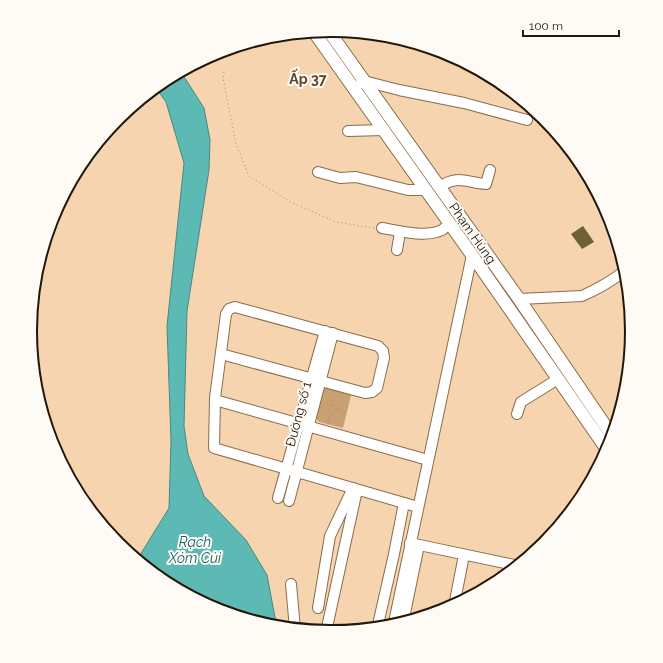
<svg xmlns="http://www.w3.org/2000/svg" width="663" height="663" viewBox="0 0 663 663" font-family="Raleway,sans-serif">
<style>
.green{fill:#c8a071}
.water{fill:#5cb9b3;stroke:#4b8880}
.building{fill:#6f6037}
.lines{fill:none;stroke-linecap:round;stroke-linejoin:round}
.minor-casing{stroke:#8a6c4a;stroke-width:12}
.major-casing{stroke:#8a6c4a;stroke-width:14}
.path{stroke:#a38a6e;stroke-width:1;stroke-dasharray:1 3;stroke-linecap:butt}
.minor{stroke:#fff;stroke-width:10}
.major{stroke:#fff;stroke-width:12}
.labels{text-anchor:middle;stroke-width:4;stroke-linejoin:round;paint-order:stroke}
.street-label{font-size:13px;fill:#231709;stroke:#fefbf7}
.neighbourhood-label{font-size:14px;font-weight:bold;fill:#5f4422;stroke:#fefbf7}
.water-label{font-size:14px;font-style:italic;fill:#105f5c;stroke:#fefbf7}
.rim{fill:none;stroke:#231709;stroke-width:2}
</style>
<rect width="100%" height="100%" fill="#f5d4af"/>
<!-- green -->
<polygon class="green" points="325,385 353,387 343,428 319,422 316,418"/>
<!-- water -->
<polygon class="water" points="181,72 204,108 210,140 209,170 187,311 184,426 188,454 204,496 246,540 267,575 277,628 272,627 216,610 164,582 137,560 169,508 171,441 167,326 184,163 166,102 156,88 164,81"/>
<!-- building -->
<polygon class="building" points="583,226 594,242 582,249 571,234"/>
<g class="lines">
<!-- minor casing -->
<g class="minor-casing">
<g id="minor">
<polyline points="361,83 364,81 399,90 464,103 527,120"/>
<polyline points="348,131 384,130"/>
<polyline points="318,172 340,178 356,177 408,190 426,190"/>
<path d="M439,187c20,-13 27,-4 47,-3l4,-14"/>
<path d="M382,228c17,3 44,10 60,2 3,-2 5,-5 8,-6"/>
<polyline points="397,250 400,232"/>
<path d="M519,299l63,-3c16,-7 31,-16 44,-26"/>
<polyline points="221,354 365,393 372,392 377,388 384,358 383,351 378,346 235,307 229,309 226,314 215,398 214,448 418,507"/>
<polyline points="215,400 428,460"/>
<polyline points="517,414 521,402 558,379"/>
<polyline points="278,498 325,331"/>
<polyline points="289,501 333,333"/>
<polyline points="410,543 519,566"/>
<polyline points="291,584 295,629"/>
<polyline points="454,606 464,555"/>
<polyline points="318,608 330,536 353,488"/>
<polyline points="403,623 419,545"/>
<polyline points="393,627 472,255"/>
<polyline points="377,629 394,554 404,503"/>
<polyline points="326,632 357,490"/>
</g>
</g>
<!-- major casing -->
<g class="major-casing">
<g id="major">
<polyline points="328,30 519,299 613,437"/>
<polyline points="314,32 472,255 608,451"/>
</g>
</g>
<!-- path -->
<g class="path">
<polyline points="224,72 223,78 236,144 249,176 291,202 336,222 374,228"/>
<circle cx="332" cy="409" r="4"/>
<polyline points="332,405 335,394"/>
<polyline points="336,410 346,413"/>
<polyline points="328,422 330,414"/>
</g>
<!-- minor -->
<use href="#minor" class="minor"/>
<!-- major -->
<use href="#major" class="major"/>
</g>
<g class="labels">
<!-- street labels -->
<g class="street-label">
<text transform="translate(473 233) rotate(55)" y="5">Phạm Hùng</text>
<text transform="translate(298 414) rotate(-75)" y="5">Đường số 1</text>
</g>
<!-- neighbourhood labels -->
<g class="neighbourhood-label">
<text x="308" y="84">Ấp 37</text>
</g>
<!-- water labels -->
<g class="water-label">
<text x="195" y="547">Rạch<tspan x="195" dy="16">Xóm Củi</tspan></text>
</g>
</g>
<!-- crop -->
<path d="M0 0H663V663H0ZM37 331a294 294 0 1 1 588 0a294 294 0 1 1-588 0Z" fill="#fefbf7" fill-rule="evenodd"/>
<path class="rim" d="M37 331a294 294 0 1 1 588 0a294 294 0 1 1-588 0Z"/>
<!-- scale -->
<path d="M523 30v6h96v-6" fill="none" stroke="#231709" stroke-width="2"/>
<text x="529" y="30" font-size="12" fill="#231709" stroke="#fefbf7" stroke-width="3" paint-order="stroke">100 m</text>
</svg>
